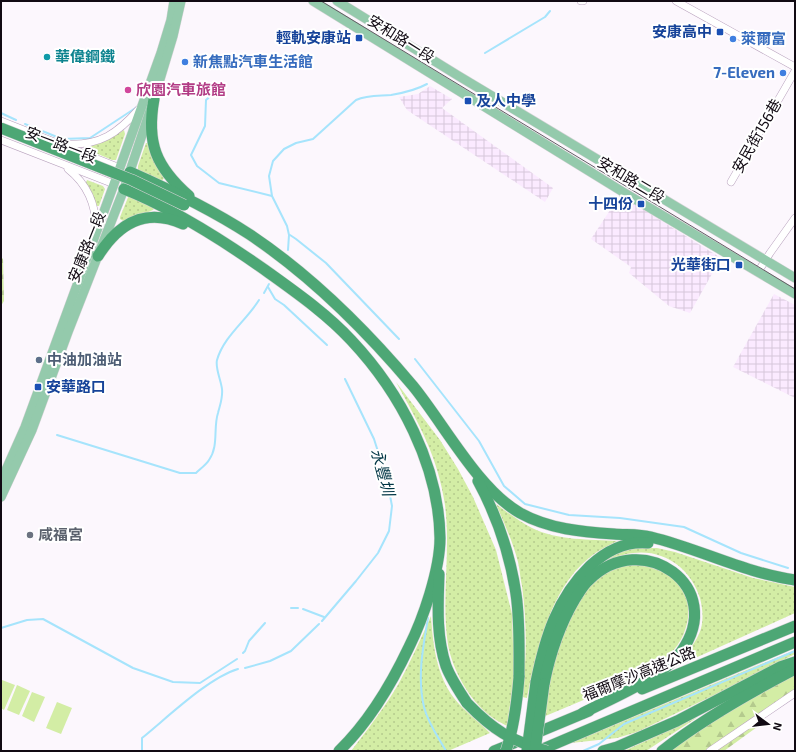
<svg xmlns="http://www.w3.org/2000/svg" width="796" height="752" viewBox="0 0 796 752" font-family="'Exo 2','Noto Sans TC',sans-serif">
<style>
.industrial{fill:url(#industrial-grid)}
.grass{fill:url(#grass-dots)}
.forest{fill:url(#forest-firs)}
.cemetery{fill:url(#cemetery-stones)}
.park{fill:#d3eda5}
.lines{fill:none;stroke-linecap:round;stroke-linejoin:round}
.stream{stroke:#a6e4fc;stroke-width:2}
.minor-casing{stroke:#b9a3be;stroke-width:8}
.major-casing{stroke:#d4d3d5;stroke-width:10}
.highway-casing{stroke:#d4d3d5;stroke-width:12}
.minor{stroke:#fff;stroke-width:7}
.major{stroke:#94caac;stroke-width:9}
.highway{stroke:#4da775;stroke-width:11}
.tram{stroke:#635d64;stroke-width:1}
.highway-bridge-casing{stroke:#d4d3d5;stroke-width:12;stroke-linecap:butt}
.highway-bridge{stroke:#4da775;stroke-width:11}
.transit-dot{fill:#1a4fb4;stroke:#fff;stroke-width:1.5}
.shop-dot{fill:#3f7fe0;stroke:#fff;stroke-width:1.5}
.culture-dot{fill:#0f9aa8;stroke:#fff;stroke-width:1.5}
.hotel-dot{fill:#d1479c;stroke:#fff;stroke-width:1.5}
.service-dot{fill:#5c6f8a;stroke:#fff;stroke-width:1.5}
.worship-dot{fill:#6b7280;stroke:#fff;stroke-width:1.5}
.labels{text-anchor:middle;stroke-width:4;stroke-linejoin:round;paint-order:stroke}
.transit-label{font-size:15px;font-weight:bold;fill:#164399;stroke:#fff;text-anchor:end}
.street-label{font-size:15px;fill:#110a13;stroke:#fff}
.shop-label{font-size:15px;font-weight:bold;fill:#366cbe;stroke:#fff;text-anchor:start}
.culture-label{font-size:15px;font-weight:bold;fill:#0d838f;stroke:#fff;text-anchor:start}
.hotel-label{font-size:15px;font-weight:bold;fill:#b23c85;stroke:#fff;text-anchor:start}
.service-label{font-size:15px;font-weight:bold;fill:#4e5e75;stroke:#fff;text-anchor:start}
.worship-label{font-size:15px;font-weight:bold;fill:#5b616d;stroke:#fff;text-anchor:start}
.water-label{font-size:16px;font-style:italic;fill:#003545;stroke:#fff}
</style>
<defs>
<pattern id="industrial-grid" width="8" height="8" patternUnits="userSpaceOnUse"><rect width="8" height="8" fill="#fbeaff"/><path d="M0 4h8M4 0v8" fill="none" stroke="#d6c7da"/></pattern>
<pattern id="grass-dots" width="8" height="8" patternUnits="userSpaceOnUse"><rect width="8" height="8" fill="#d3eda5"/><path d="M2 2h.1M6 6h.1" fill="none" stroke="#b4ca8d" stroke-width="1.8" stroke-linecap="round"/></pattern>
<pattern id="forest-firs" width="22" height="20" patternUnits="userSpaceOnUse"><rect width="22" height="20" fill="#d3eda5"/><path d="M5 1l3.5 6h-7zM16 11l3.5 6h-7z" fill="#b4ca8d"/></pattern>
<pattern id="cemetery-stones" width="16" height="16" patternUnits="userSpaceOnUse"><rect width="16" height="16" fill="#d3eda5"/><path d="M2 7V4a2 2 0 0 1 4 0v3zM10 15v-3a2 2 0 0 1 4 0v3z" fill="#b4ca8d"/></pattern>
</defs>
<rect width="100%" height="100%" fill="#fcf7fd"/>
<!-- industrial -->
<g class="industrial">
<polygon points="430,86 452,99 442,108 553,188 545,202 407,110 399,97 418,94"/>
<polygon points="620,195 721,258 690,313 669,306 629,273 631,267 591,239"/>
<polygon points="774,294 795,305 795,398 733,367"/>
</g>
<!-- grass -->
<g class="grass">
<polygon points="124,130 125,134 116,160 112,160 86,149 88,146 103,142"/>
<polygon points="146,143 148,143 164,178 162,181 138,171 138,166"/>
<polygon points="87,180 103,186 105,189 99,206 96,206 91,191 86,183"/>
<polygon points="129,195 154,208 153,210 125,222 120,219 120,217"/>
<path d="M396,382l44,58 18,29 15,28 23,53 16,64 2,63 -7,49c-6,-3 -13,-7 -18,-11 -20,-16 -36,-44 -41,-70 -7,-46 3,-93 -3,-140 -7,-48 -26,-81 -49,-123z"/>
<path d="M496,504c12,9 23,17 36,24 26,13 58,11 85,13 -9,5 -20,10 -28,17 -39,31 -53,94 -62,140l-5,-1c5,-37 5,-74 0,-111 -2,-8 -2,-16 -4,-24 -5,-20 -14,-39 -22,-58z"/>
<path d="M636,548h21l18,4 78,26 42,9v26l-122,55c10,-10 20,-21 26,-34 5,-11 4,-24 1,-36 -9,-29 -35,-49 -67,-45 -10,1 -19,5 -29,8l17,-9z"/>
<path d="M631,564c4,0 9,0 13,0 13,2 33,15 39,27 6,12 7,22 3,36 -10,37 -52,51 -84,65 -19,8 -39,17 -59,25 8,-45 19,-112 58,-141 9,-7 20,-10 30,-12z"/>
<path d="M431,616c2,28 5,58 23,82 10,13 24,23 36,35l-42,18h-97c17,-22 34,-44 48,-68 12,-22 22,-45 32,-67z"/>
<polygon points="795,650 795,654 731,687 637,732 617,738 571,743"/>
<polygon points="698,717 646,751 623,751 624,751"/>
</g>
<!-- forest -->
<g class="forest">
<polygon points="795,673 795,690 705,751 666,751 741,701"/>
<polygon points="764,722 724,751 714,751 753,725"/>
</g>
<!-- cemetery -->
<polygon class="cemetery" points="1,257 3,259 4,301 1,306"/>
<!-- park -->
<g class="park">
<polygon points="2,680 15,685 4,710 1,708 1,682"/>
<polygon points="17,685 30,691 19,715 7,710"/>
<polygon points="32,692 45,697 34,722 22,716"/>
<polygon points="57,702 72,708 61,734 46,728"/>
</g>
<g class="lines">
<!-- stream -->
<g class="stream">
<polyline points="485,53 545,17 550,11"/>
<path d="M161,89l10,-6 28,5 8,-1 4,1c2,5 -1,9 -5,12l-1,26 -14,29 6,11 22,17 53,13"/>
<polyline points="1,113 16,120"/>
<polyline points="25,124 62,139 90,138 137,107"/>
<polyline points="290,235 296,239 326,263 399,339"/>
<path d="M288,250l1,-15 -2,-9 -15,-30 -3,-20 4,-15 11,-12 12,-6 17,-4 43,-39c11,-5 22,-4 35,-5 12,-2 25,-5 36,-11"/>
<polyline points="268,287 275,299 284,305 327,345"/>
<polyline points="264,293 269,284"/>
<polyline points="415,359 479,441 504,486 525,504 569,515 620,518 684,527 741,553 788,568"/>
<path d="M57,435l123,38h16c4,-4 10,-8 13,-13 10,-14 4,-32 9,-47 2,-8 5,-15 4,-24 -1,-9 -7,-21 -5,-29 7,-24 29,-39 42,-60"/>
<polyline points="291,608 298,608"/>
<polyline points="303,609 324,617"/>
<path d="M428,618c-5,29 -11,59 -4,89 4,16 14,30 22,44"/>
<polyline points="322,621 356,581 378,553 389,531 392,506 387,480 374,439 345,379"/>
<polyline points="1,628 27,620 43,619 133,668 173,682 200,683 237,659"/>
<polyline points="243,653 245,651 249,641 265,623"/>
<polyline points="245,668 270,661 291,651 319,624"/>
<path d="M142,751v-13c26,-21 66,-60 96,-69"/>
<polyline points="583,751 599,744 624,724 795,651"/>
</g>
<!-- minor casing -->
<g class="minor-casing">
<g id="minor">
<polyline points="581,1 583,1"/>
<polyline points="676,1 795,67"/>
<polyline points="1,121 120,168"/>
<polyline points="1,140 114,184"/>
<path d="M66,144c34,2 52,-11 73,-35"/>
<path d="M68,169c19,15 28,36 28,60"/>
<polyline points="731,182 795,71"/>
<polyline points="758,272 770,253 795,218"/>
<polyline points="710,751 795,693"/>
</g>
</g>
<!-- major casing -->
<g class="major-casing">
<g id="major">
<polyline points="313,1 623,192 795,294"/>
<polyline points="337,1 457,75 795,278"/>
<polyline points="1,481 25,427 114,184 161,53 171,20 174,1"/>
<polyline points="1,497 32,430 68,332 124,189 154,99 173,36 181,1"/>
</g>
</g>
<!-- highway casing -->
<g class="highway-casing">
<g id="highway">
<path d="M154,99c-8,44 2,68 35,97"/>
<path d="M130,172c41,18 82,38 119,62 63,42 116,95 164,152 31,38 65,103 107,127 29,16 62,19 94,21 12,1 25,0 37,3 49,12 94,36 144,43"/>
<path d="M124,189c50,20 97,50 141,81 29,21 61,43 86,70 49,52 88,125 89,198 0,32 -17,81 -31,109 -18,38 -40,75 -70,104"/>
<path d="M98,256c20,-32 47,-49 85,-32"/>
<path d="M478,481c19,35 32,73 38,113 4,27 3,56 3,83"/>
<path d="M439,574c-1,31 -3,62 7,92 5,13 13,25 21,37"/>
<path d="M536,682c9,-44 21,-84 54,-116 16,-15 36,-25 58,-23"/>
<path d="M544,684c6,-30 15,-58 31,-85 4,-6 8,-14 14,-19 53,-53 139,7 92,72 -19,26 -69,46 -98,61"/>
<polyline points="642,689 795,626"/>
<polyline points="529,736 589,711"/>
<polyline points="494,751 514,743"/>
<polyline points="538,751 795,642"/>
<polyline points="603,751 617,747 677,721 780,667 795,662"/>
<path d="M662,751c41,-32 87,-58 133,-82"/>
</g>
</g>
<!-- minor -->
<use href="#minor" class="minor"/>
<!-- major -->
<use href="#major" class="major"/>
<!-- highway -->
<use href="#highway" class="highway"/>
<!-- tram -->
<polyline class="tram" points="321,1 795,289"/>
<!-- highway-bridge casing -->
<g class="highway-bridge-casing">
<g id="highway-bridge">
<polyline points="1,128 132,180 184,205"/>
<path d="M467,703c26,27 44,38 80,48"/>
<path d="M506,751c8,-24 11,-48 13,-74"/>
<polyline points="527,751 536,682"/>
<polyline points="535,751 544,684"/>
</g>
</g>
<!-- highway-bridge -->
<use href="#highway-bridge" class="highway-bridge"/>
</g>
<!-- markers -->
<g class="transit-dot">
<rect x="716" y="28" width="8" height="8" rx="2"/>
<rect x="355" y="34" width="8" height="8" rx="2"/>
<rect x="464" y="97" width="8" height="8" rx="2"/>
<rect x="637" y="200" width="8" height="8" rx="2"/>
<rect x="735" y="261" width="8" height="8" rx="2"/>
<rect x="34" y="383" width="8" height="8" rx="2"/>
</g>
<g class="shop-dot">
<circle cx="733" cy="39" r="4"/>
<circle cx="185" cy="62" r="4"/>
<circle cx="783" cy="73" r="4"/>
</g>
<circle class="culture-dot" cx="47" cy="57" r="4"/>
<circle class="hotel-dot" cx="128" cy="90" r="4"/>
<circle class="service-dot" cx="39" cy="360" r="4"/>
<circle class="worship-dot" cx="30" cy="535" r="4"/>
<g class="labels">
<!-- transit labels -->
<g class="transit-label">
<text x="712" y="37">安康高中</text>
<text x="351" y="43">輕軌安康站</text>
<text x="476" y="106" text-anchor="start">及人中學</text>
<text x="633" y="209">十四份</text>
<text x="731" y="270">光華街口</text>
<text x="46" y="392" text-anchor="start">安華路口</text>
</g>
<!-- street labels -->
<g class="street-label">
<text transform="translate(401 39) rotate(32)" y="5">安和路一段</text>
<text transform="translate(757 136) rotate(-60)" y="5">安民街156巷</text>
<text transform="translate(61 145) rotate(21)" y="5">安一路一段</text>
<text transform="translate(631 180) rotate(31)" y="5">安和路二段</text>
<text transform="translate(87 247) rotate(-68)" y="5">安康路一段</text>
<text transform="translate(639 674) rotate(-22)" y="5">福爾摩沙高速公路</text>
</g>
<!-- shop labels -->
<g class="shop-label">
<text x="741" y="44">萊爾富</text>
<text x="193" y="67">新焦點汽車生活館</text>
<text x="775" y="78" text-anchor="end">7-Eleven</text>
</g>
<!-- culture labels -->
<g class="culture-label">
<text x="55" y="62">華偉鋼鐵</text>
</g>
<!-- hotel labels -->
<g class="hotel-label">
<text x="136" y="95">欣園汽車旅館</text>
</g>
<!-- service labels -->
<g class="service-label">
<text x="47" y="365">中油加油站</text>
</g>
<!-- worship labels -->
<g class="worship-label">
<text x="38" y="540">咸福宮</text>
</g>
<!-- water labels -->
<g class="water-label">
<text transform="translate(383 472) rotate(75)" y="6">永豐圳</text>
</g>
</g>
<!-- border -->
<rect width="796" height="752" fill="none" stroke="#110a13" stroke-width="4"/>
<!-- north arrow -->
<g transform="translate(768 724) rotate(105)" stroke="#ffffff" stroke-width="3" paint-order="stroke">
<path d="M0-3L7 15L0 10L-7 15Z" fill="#110a13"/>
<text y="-6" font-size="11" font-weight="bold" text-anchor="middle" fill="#110a13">N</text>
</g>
</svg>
